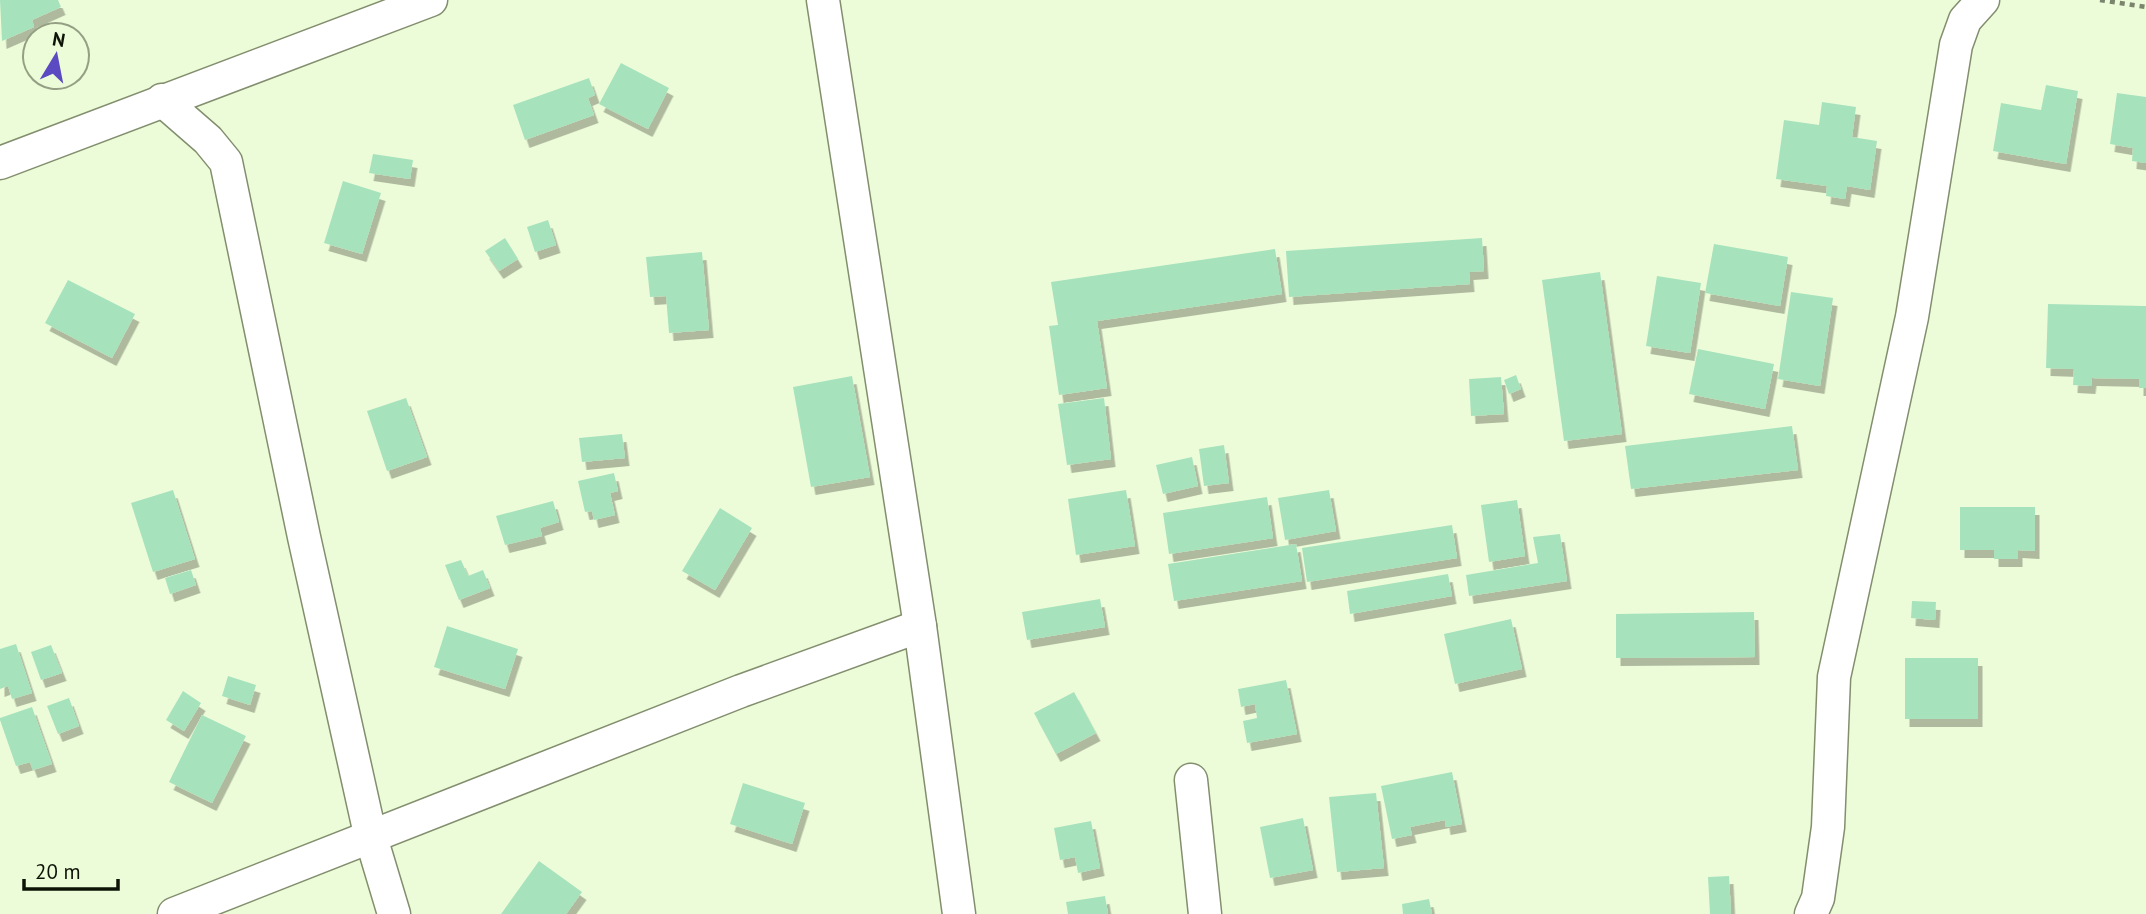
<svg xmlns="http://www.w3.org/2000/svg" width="2146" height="914" viewBox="0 0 2146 914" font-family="'PT Sans',sans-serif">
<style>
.building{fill:#a6e3bd;filter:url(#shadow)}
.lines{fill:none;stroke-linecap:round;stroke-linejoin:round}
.street-casing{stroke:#828e6e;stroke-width:35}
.path{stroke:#7b856d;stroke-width:4.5;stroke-dasharray:5 5;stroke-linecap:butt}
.street{stroke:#fff;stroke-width:32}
</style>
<defs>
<filter id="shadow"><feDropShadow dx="4.5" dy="8" stdDeviation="0" flood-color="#0004"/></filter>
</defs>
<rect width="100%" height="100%" fill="#edfcd8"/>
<!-- building -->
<g class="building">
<polygon points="0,0 58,0 61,7 32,20 34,27 2,41"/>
<polygon points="621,63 669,88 648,129 599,104"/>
<polygon points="589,78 595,95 588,98 594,115 525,140 513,105"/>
<polygon points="2046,85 2078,91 2066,164 1993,151 2001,103 2041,110"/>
<polygon points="2117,93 2146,97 2146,163 2132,161 2133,148 2110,144"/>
<polygon points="1822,102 1856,107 1852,137 1877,141 1870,190 1847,186 1845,199 1826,196 1827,186 1776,179 1784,120 1819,125"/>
<polygon points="373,154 413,160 410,179 369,173"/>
<polygon points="343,181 381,193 362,254 324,243"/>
<polygon points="548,220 556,245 535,252 527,227"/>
<polygon points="505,238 518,259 499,271 485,251"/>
<polygon points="1482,238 1484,271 1469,272 1470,284 1289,297 1286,251"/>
<polygon points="1714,244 1788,257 1780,306 1705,293"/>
<polygon points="1275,249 1282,294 1097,321 1107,388 1059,395 1049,326 1058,325 1051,282"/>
<polygon points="702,252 709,330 669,333 666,296 650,297 646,257"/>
<polygon points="1600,272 1622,434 1564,441 1542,280"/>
<polygon points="1657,276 1701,283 1690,353 1646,346"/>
<polygon points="68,280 135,314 112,358 45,323"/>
<polygon points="1791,292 1833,298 1820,386 1778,379"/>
<polygon points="2048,304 2146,306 2146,388 2139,388 2139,379 2092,378 2091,386 2073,385 2074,369 2046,368"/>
<polygon points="1698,349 1774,364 1765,409 1689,394"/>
<polygon points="1516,375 1521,389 1509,394 1504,380"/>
<polygon points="852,376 870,477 811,487 793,387"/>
<polygon points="1501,377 1504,414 1471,416 1469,379"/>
<polygon points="406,398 427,457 387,471 367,411"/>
<polygon points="1104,398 1111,459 1067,465 1058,404"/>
<polygon points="1792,426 1798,470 1631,489 1625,446"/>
<polygon points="622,434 625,458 582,462 579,438"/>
<polygon points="1224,445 1229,483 1204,486 1199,449"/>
<polygon points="1192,457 1198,486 1163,494 1156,465"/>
<polygon points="614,473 618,491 610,493 615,515 594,520 592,511 585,512 578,481"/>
<polygon points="173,490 195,559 153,572 131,503"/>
<polygon points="1126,490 1135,546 1076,555 1068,499"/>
<polygon points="1329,490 1336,531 1285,540 1278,498"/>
<polygon points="1267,497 1273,538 1169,554 1163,513"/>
<polygon points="1517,500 1525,556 1489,562 1481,505"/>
<polygon points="553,501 559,522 540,528 542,536 505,545 496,516"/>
<polygon points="1960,507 2035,507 2035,551 2018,550 2018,559 1994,559 1994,550 1960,550"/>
<polygon points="720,508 752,528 715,590 682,571"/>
<polygon points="1452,525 1457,558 1307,582 1302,548"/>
<polygon points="1560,534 1567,581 1469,596 1466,575 1538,563 1533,537"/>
<polygon points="1296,544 1302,581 1174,601 1168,564"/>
<polygon points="461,560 468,576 483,570 490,588 459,600 445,565"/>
<polygon points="191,570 196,585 170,594 165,578"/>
<polygon points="1448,574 1452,596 1350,614 1347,591"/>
<polygon points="1100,599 1105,627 1027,640 1022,612"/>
<polygon points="1912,601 1936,602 1935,620 1911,618"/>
<polygon points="1754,612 1755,657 1616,658 1616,614"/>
<polygon points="1511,619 1522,669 1455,684 1444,634"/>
<polygon points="447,626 518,649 505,689 434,667"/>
<polygon points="16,644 32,693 12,699 8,686 0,689 0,649"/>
<polygon points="51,645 62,673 41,680 31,652"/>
<rect x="1905" y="658" width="73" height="61"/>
<polygon points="228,676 256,685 250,705 222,696"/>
<polygon points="1286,680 1297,734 1247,743 1243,721 1257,718 1255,704 1241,707 1238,689"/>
<polygon points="183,691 201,703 184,731 166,720"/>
<polygon points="1074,692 1096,733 1056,754 1034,713"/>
<polygon points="69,698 79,726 58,734 47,706"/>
<polygon points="32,707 52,764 33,770 30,762 16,766 0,720 0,718"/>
<polygon points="202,715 246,736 212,803 169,782"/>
<polygon points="1452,772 1462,824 1446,827 1445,820 1410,827 1412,835 1392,839 1381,786"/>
<polygon points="743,783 805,803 792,844 730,824"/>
<polygon points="1376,793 1384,868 1337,872 1329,797"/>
<polygon points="1303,818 1313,870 1270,878 1260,827"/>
<polygon points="1091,821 1100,868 1078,873 1075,857 1060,860 1054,828"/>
<polygon points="539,861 582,892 566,914 501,914"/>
<polygon points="1729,876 1731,914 1710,914 1708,877"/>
<polygon points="1105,896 1108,914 1068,914 1066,902"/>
<polygon points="1429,899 1432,914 1403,914 1402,904"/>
</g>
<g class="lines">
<!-- street casing -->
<g class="street-casing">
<g id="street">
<polyline points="823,0 920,626 959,914"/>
<polyline points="162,100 208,140 226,162 304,537 370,834 394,914"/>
<polyline points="0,163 431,0"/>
<polyline points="1191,780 1205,914"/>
<polyline points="174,914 741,691 920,626"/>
<polyline points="1811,914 1818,898 1828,827 1834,677 1912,317 1956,45 1965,20 1983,0"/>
</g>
</g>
<!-- path -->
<polyline class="path" points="2100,0 2146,7"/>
<!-- street -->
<use href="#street" class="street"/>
</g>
<!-- north arrow -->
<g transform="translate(56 56) rotate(10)"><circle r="33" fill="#edfcd8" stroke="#949f84" stroke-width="2"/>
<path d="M0-5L12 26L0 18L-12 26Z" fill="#5b4ac2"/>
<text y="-10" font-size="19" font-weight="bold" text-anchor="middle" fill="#0e1307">N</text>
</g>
<!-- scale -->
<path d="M24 879v10h94v-10" fill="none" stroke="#0e1307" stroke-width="3.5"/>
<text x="35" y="879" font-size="21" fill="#0e1307" stroke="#edfcd8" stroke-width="5" paint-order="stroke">20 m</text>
</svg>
